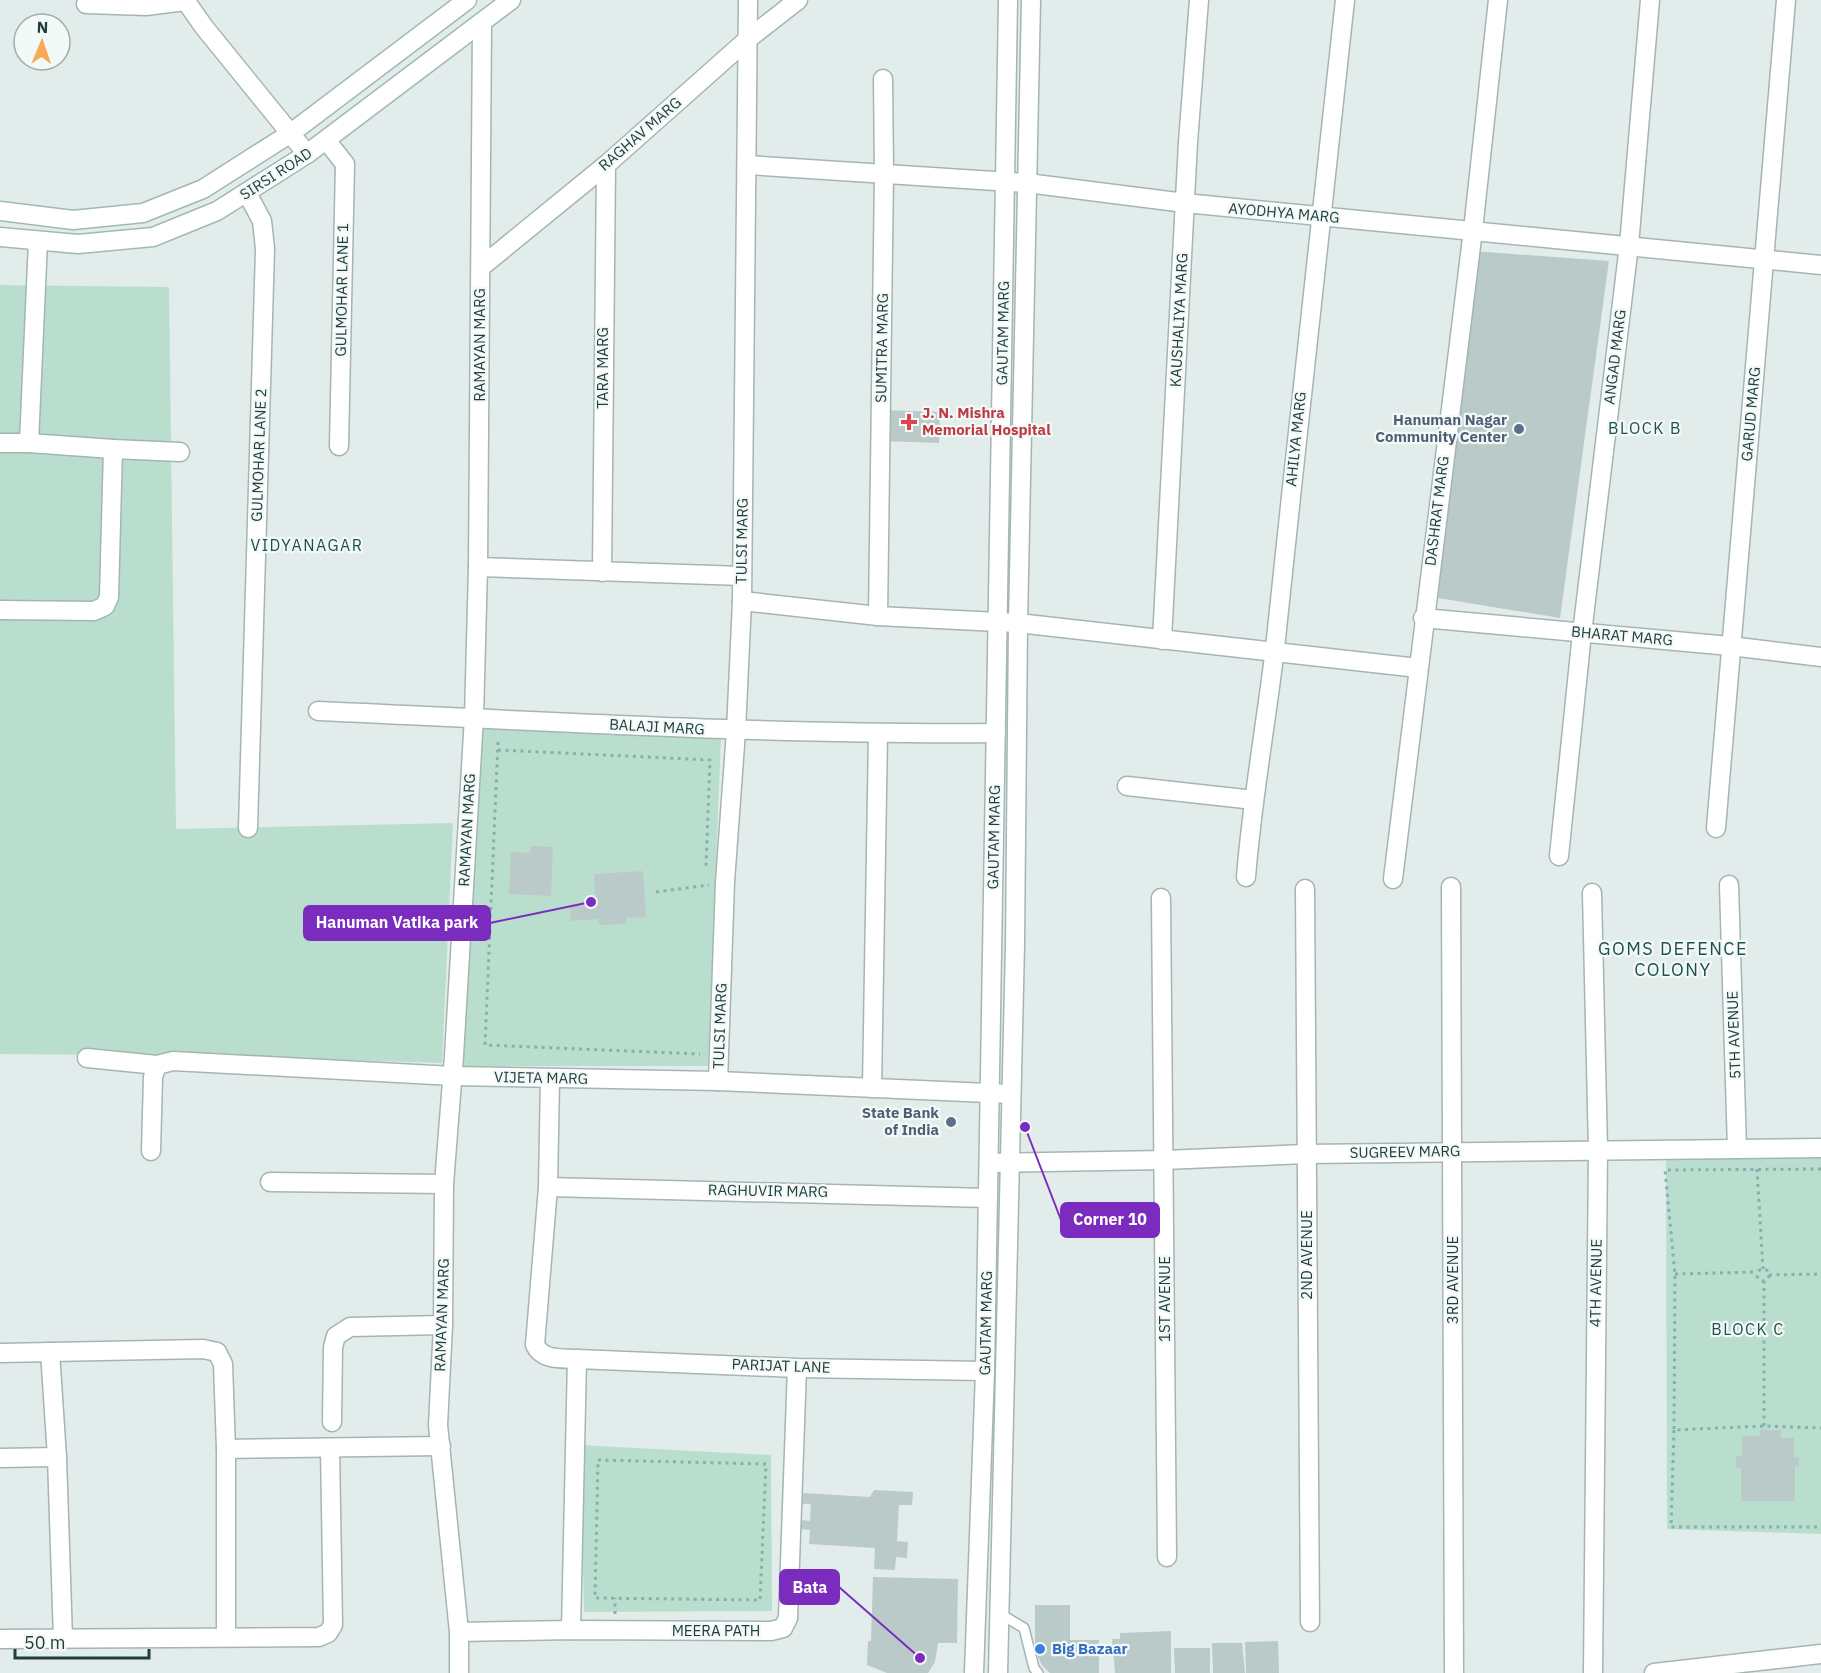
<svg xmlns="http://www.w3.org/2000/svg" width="1821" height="1673" viewBox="0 0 1821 1673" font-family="'IBM Plex Sans',sans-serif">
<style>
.green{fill:#badece}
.building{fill:#bacac8}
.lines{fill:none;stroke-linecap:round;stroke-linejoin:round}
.service-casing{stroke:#a4b5b4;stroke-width:12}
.minor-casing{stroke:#a4b5b4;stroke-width:21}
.tertiary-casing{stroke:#a4b5b4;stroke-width:21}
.secondary-casing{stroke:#a0b9b6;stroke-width:21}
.path{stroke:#82b1af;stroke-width:3;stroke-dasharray:3 4.5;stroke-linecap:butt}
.service{stroke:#fff;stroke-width:9}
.minor{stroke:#fff;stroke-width:18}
.tertiary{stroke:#fff;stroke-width:18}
.secondary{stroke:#fff;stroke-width:18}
.health-dot{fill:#e0444e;stroke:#f3f9f7;stroke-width:2}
.service-dot{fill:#5c6f8a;stroke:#f3f9f7;stroke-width:2}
.shop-dot{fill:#3f7fe0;stroke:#f3f9f7;stroke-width:2}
.labels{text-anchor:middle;stroke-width:4.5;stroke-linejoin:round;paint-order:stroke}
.street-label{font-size:15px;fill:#213e3e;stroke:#f3f9f7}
.health-label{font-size:15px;font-weight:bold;fill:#be3a42;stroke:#f3f9f7;text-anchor:start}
.service-label{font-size:15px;font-weight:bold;fill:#4e5e75;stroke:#f3f9f7;text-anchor:end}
.shop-label{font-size:15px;font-weight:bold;fill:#366cbe;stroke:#f3f9f7;text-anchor:start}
.neighbourhood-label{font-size:16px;letter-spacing:1.5px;fill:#1d5051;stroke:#f3f9f7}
.quarter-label{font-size:18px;letter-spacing:1.5px;fill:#1d5051;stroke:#f3f9f7}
.leader{fill:none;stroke:#7b2cbf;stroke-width:2}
.callout-dot{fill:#7b2cbf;stroke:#f3f9f7;stroke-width:2}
.callout{fill:#7b2cbf;stroke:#7b2cbf;stroke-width:2}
.callout-label{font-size:16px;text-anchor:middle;font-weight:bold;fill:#fff}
</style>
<rect width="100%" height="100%" fill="#e2edeb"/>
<!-- green -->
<g class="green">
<polygon points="0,285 169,287 176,829 453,823 442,1063 218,1056 0,1054"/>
<polygon points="475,725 721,737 708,1066 463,1066"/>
<polygon points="1666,1157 1821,1158 1821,1534 1667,1529"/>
<polygon points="580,1445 771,1455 772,1611 584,1612"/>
</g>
<!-- building -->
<g class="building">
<polygon points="1473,251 1609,261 1560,618 1432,597"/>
<polygon points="881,410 940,412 939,443 881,441"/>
<polygon points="531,846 553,847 551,896 509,894 511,852 530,853"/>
<polygon points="643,871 646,917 626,918 626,924 601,925 597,919 571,921 570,906 596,905 594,874"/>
<polygon points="1760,1430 1781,1430 1781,1438 1794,1438 1794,1457 1799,1457 1799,1466 1795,1466 1795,1501 1741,1501 1741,1468 1736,1468 1736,1456 1742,1456 1742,1436 1760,1436"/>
<polygon points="874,1490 913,1492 912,1505 899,1505 897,1541 908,1542 907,1558 896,1557 895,1570 874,1569 875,1548 809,1544 810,1530 800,1529 801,1520 810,1521 811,1504 802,1504 803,1493 870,1497"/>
<polygon points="873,1577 958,1579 957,1643 938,1643 935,1662 928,1673 887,1673 867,1665 868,1641 871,1641"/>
<polygon points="1035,1605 1070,1605 1070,1640 1099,1640 1099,1673 1050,1673 1042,1665 1035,1651"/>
<polygon points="1171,1631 1171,1673 1115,1673 1112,1639 1120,1639 1120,1633"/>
<polygon points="1278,1641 1279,1673 1246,1673 1245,1642"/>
<polygon points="1212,1643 1242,1643 1245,1673 1213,1673"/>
<polygon points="1174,1648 1210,1648 1210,1673 1175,1673"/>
</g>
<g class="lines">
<!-- service casing -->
<g class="service-casing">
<polyline id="service" points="999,1613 1024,1628 1034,1668 1038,1673"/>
</g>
<!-- minor casing -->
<g class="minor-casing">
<g id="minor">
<polyline points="185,0 204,27 307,154"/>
<polyline points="86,4 146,6 185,1"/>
<polyline points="326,140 345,164 339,446"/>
<polyline points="748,165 1027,183 1185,203 1821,265"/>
<polyline points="247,193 262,221 265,249 248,828"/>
<polyline points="481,267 606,165 748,39 798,0"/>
<polyline points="0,443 29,443 113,449 109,597 105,606 94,611 0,610"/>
<polyline points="29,443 38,241"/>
<polyline points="113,449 180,452"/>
<polyline points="478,567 742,576"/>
<polyline points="602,572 606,165"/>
<polyline points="742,601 878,616 1018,623 1418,668"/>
<polyline points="878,616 884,174 883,79"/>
<polyline points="1423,618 1730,646 1821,657"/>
<polyline points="1162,640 1188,142 1199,0"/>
<path d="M318,711c226,10 452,24 678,22"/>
<polyline points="1127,786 1254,800"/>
<polyline points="1716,828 1786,0"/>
<polyline points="1559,856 1582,633 1629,245 1650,0"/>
<path d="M1246,877c6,-77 20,-153 29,-229 23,-216 45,-432 70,-648"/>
<polyline points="1393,879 1473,230 1498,0"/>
<polyline points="1729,885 1737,1149"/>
<polyline points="1451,887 1454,1673"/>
<polyline points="1305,889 1310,1622"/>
<polyline points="1592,893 1598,1150 1593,1673"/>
<polyline points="1161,898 1167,1557"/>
<polyline points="87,1058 157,1065"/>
<path d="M550,1079l-2,108 -13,158c8,16 26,13 42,14l220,9 188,3"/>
<polyline points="718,1081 725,882 736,731 742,601 748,0"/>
<polyline points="872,1088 878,734"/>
<polyline points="151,1151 153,1077 157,1065 173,1061 453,1076 718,1081 1011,1094"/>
<polyline points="989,1163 1164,1160 1306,1154 1821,1148"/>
<polyline points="270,1182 444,1184"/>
<polyline points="548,1187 988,1198"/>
<polyline points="50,1352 57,1457 63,1639"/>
<polyline points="0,1353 203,1349 217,1352 223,1364 226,1449"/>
<polyline points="332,1422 333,1347 336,1336 350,1327 443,1325"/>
<polyline points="0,1458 57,1457"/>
<polyline points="571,1630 577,1359"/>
<polyline points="459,1632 571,1630 771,1631 783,1628 788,1618 797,1368"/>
<polyline points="226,1636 226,1449 441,1446"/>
<polyline points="0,1639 319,1637 328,1633 333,1625 330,1449"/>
<polyline points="459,1673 459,1632 438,1425 443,1325 444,1184 454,1056 474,717 478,567 482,22"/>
</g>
</g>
<!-- tertiary casing -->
<g class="tertiary-casing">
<g id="tertiary">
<polyline points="974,1673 985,1371 1008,0"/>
<polyline points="998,1673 1015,945 1018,623 1031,0"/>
<polyline points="1654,1673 1821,1654"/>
</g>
</g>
<!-- secondary casing -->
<g class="secondary-casing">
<g id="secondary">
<polyline points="0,211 73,220 143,213 203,189 291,133 467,0"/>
<polyline points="0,237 78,244 153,237 217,211 307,154 511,0"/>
</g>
</g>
<!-- path -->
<g class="path">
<polyline points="498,742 485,1045 700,1054"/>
<polyline points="498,750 710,760 706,867"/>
<polyline points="656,892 709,885"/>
<polyline points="1757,1169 1763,1269"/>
<polyline points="1821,1169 1665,1170 1675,1274 1674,1430 1764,1426 1821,1428"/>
<circle cx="1763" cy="1275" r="6"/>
<polyline points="1675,1274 1757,1272"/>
<polyline points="1769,1275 1821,1274"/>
<polyline points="1764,1426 1764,1281"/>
<polyline points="1674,1430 1671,1527 1821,1527"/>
<polygon points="598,1460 766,1464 760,1600 595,1598"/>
<polyline points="615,1614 615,1598"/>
</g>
<!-- service -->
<use href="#service" class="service"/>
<!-- minor -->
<use href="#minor" class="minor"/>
<!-- tertiary -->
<use href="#tertiary" class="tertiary"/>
<!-- secondary -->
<use href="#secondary" class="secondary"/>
</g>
<!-- markers -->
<path class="health-dot" d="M906 413h6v6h6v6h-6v6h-6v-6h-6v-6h6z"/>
<g class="service-dot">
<circle cx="1519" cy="429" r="6"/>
<circle cx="951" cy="1122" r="6"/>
</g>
<circle class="shop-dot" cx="1040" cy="1649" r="6"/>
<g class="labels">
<!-- street labels -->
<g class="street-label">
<text transform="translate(640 134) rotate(-41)" y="5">RAGHAV MARG</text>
<text transform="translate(276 174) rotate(-33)" y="5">SIRSI ROAD</text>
<text transform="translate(1284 213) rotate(5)" y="5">AYODHYA MARG</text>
<text transform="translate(342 290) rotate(-89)" y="5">GULMOHAR LANE 1</text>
<text transform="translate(1179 320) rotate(-87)" y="5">KAUSHALIYA MARG</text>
<text transform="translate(1003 333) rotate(-89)" y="5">GAUTAM MARG</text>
<text transform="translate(480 345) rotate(-90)" y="5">RAMAYAN MARG</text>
<text transform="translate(882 348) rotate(-89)" y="5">SUMITRA MARG</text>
<text transform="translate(1615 357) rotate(-83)" y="5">ANGAD MARG</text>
<text transform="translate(603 368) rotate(-90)" y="5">TARA MARG</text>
<text transform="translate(1751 414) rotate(-85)" y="5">GARUD MARG</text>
<text transform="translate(1296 439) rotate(-84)" y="5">AHILYA MARG</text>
<text transform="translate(259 455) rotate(-88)" y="5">GULMOHAR LANE 2</text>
<text transform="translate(1437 511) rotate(-83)" y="5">DASHRAT MARG</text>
<text transform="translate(742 541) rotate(-89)" y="5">TULSI MARG</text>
<text transform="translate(1622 636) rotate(5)" y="5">BHARAT MARG</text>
<text transform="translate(657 727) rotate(3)" y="5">BALAJI MARG</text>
<text transform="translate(467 830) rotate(-87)" y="5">RAMAYAN MARG</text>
<text transform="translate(994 837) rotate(-89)" y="5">GAUTAM MARG</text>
<text transform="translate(720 1026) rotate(-88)" y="5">TULSI MARG</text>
<text transform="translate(1734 1035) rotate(-92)" y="5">5TH AVENUE</text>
<text transform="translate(541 1078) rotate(1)" y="5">VIJETA MARG</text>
<text transform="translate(1405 1152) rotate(-1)" y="5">SUGREEV MARG</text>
<text transform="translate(768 1191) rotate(1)" y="5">RAGHUVIR MARG</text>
<text transform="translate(1307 1255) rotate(-90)" y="5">2ND AVENUE</text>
<text transform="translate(1453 1280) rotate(-90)" y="5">3RD AVENUE</text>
<text transform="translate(1596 1283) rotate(-89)" y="5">4TH AVENUE</text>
<text transform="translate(1165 1299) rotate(-90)" y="5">1ST AVENUE</text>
<text transform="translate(442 1315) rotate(-88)" y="5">RAMAYAN MARG</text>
<text transform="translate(986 1323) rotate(-89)" y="5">GAUTAM MARG</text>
<text transform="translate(781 1366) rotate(2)" y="5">PARIJAT LANE</text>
<text x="716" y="1636">MEERA PATH</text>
</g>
<!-- health labels -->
<g class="health-label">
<text x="922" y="418">J. N. Mishra<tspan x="922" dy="17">Memorial Hospital</tspan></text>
</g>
<!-- service labels -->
<g class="service-label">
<text x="1507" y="425">Hanuman Nagar<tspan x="1507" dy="17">Community Center</tspan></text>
<text x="939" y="1118">State Bank<tspan x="939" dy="17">of India</tspan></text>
</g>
<!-- shop labels -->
<g class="shop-label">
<text x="1052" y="1654">Big Bazaar</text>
</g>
<!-- neighbourhood labels -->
<g class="neighbourhood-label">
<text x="1645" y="434">BLOCK B</text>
<text x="307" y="551">VIDYANAGAR</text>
<text x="1748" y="1335">BLOCK C</text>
</g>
<!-- quarter labels -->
<g class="quarter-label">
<text x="1673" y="955">GOMS DEFENCE<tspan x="1673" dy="21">COLONY</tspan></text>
</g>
</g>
<!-- callouts -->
<path class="leader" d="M591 902L490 923M1025 1127L1061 1220M920 1658L839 1587"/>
<g class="callout-dot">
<circle cx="591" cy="902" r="6"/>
<circle cx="1025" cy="1127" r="6"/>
<circle cx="920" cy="1658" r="6"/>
</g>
<g class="callout">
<rect x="304" y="906" width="186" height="34" rx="6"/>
<rect x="1061" y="1203" width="98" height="34" rx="6"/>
<rect x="780" y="1570" width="59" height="34" rx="6"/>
</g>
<g class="callout-label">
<text x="397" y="928">Hanuman Vatika park</text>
<text x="1110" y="1225">Corner 10</text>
<text x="810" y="1593">Bata</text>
</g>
<!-- north arrow -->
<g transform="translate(42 42) rotate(2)"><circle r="28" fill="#f3f9f7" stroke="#9faead" stroke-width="1.5"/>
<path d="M0-4.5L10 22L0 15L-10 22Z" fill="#f6a957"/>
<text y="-9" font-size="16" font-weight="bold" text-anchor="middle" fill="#213e3e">N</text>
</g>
<!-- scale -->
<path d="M15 1649v9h134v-9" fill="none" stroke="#213e3e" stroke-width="3"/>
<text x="24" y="1649" font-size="18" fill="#213e3e" stroke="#f3f9f7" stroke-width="4.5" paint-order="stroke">50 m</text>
</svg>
